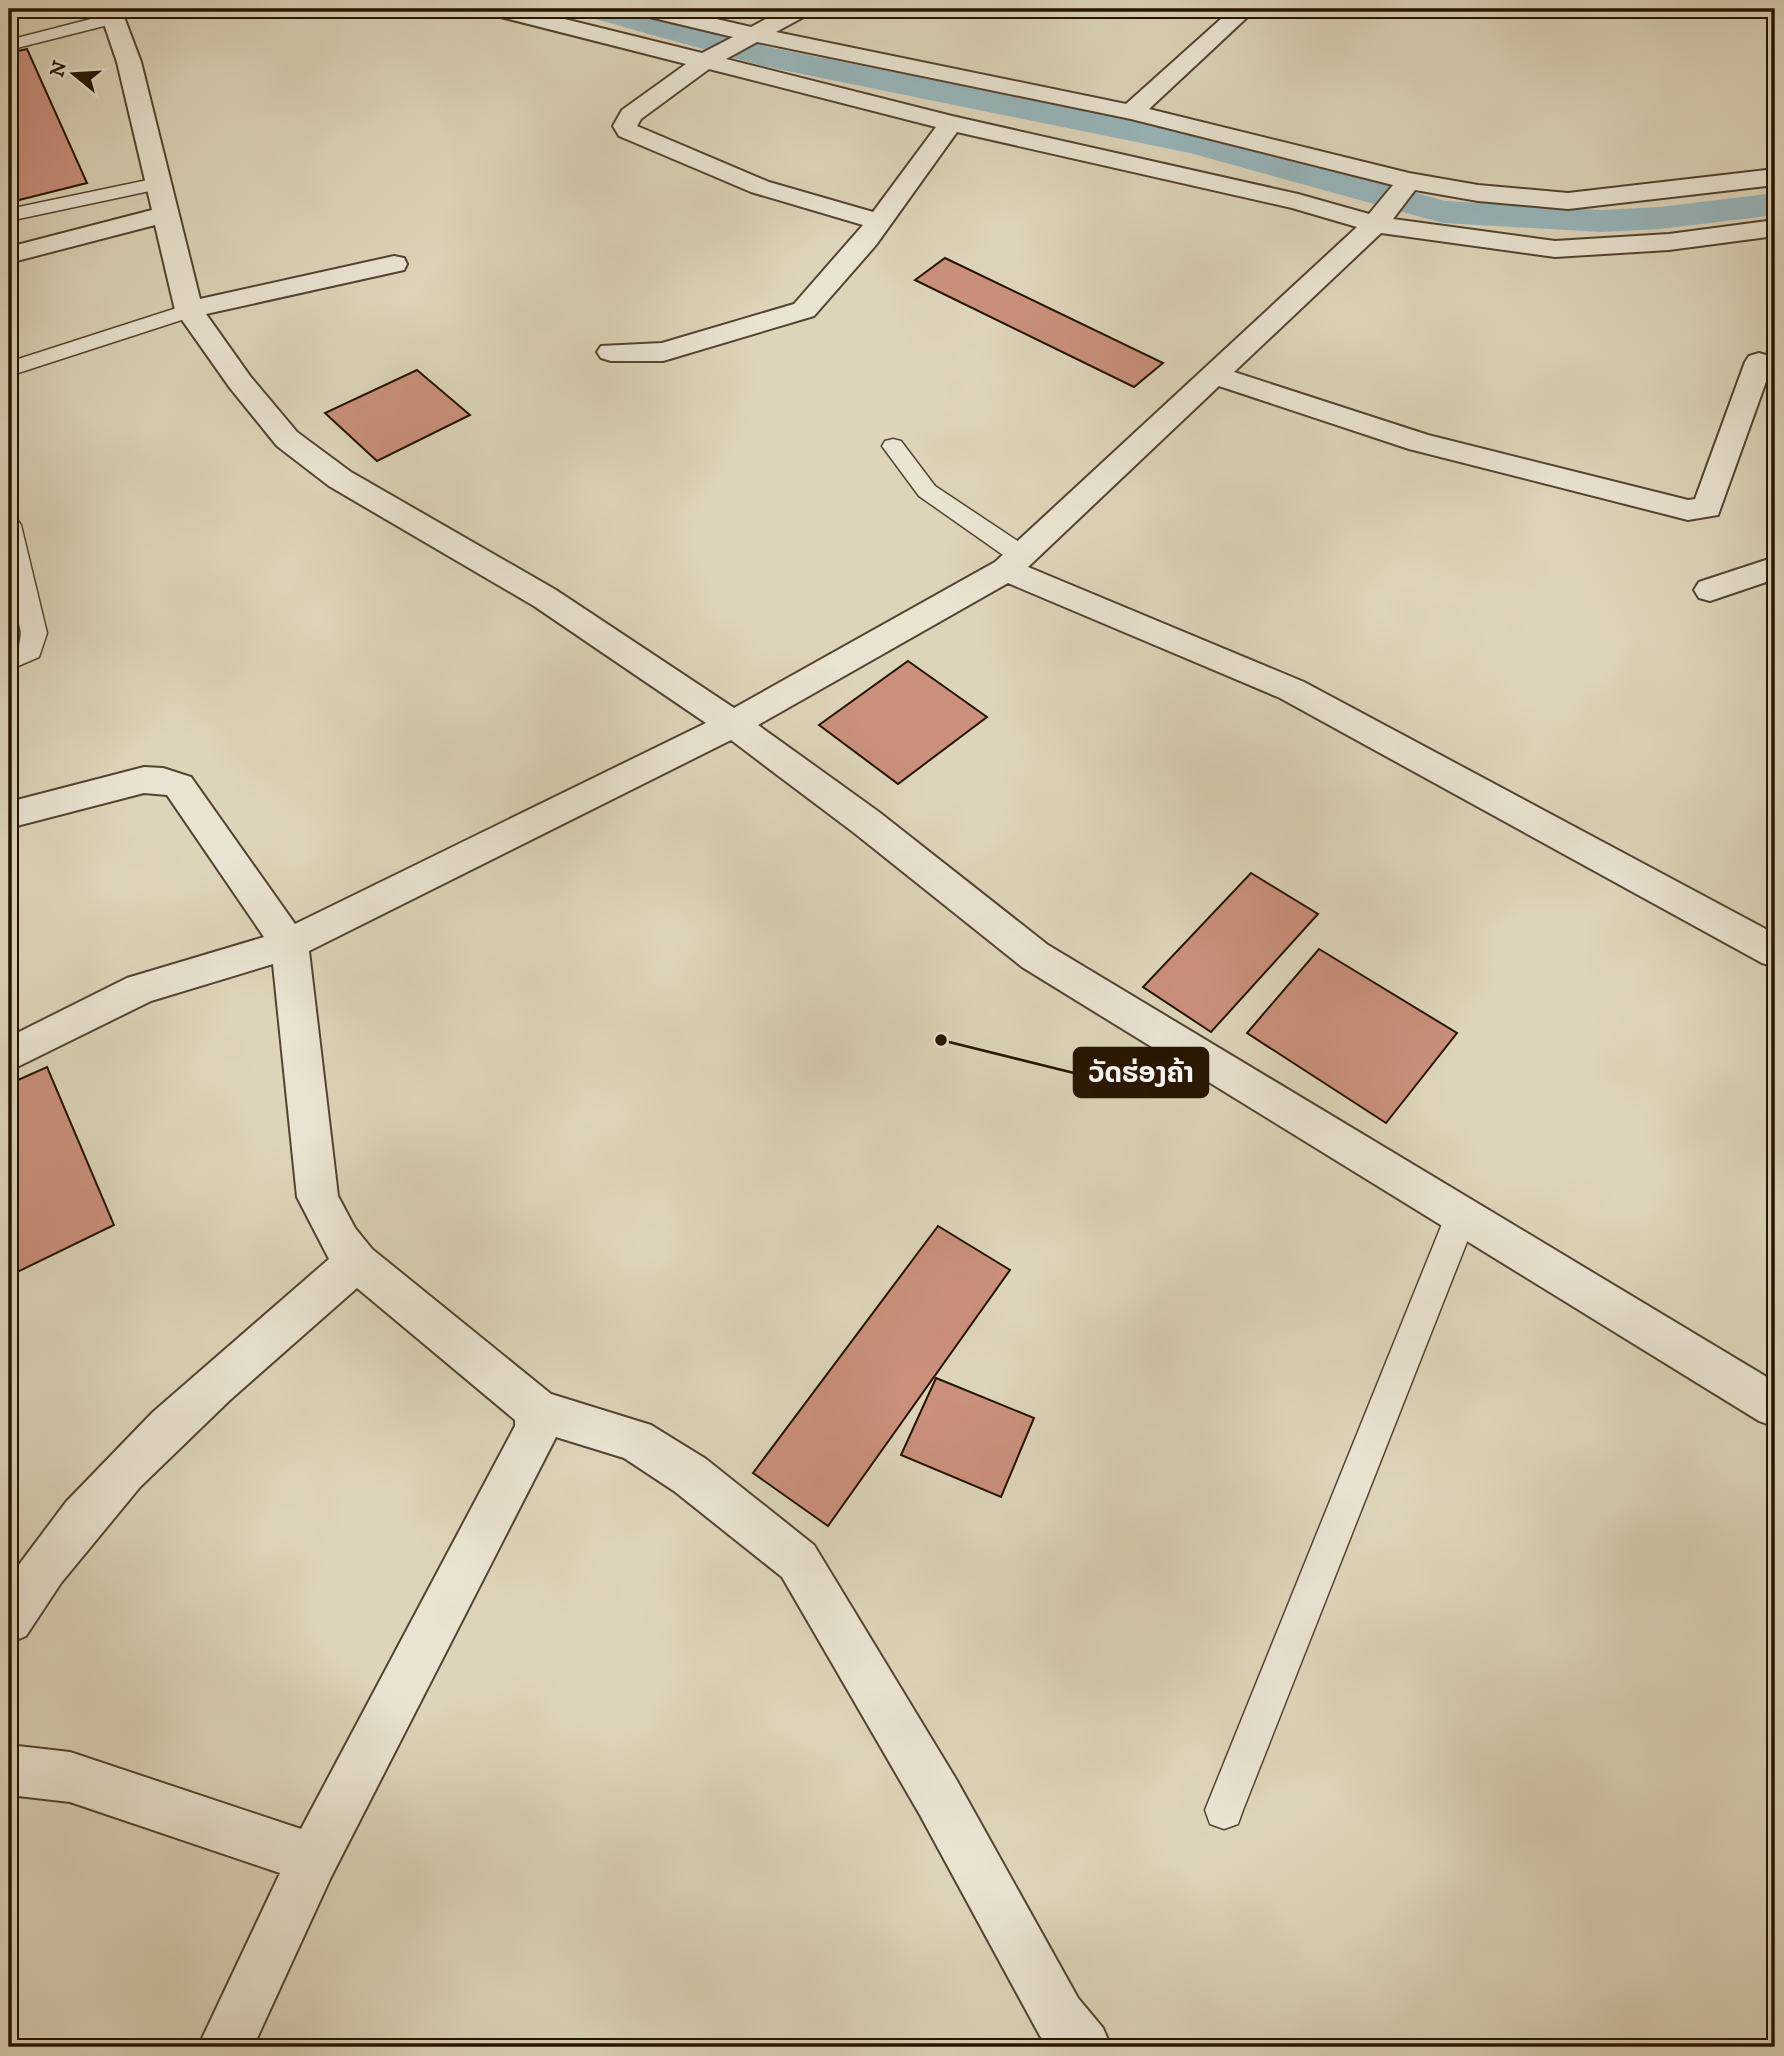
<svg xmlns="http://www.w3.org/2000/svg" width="1784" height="2056" viewBox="0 0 1784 2056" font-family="'IM FELL DW Pica','Noto Sans Lao',serif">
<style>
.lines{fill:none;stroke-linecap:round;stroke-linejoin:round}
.canal{fill:#97b6bb;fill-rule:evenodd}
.building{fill:#ca907c;stroke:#251401;stroke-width:2}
.lane-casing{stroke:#53442f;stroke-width:3}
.street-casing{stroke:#53442f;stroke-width:4}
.lane{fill:#e9e4d2;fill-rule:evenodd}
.street{fill:#e9e4d2;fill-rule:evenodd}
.leader{fill:none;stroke:#251401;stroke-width:2.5}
.callout-dot{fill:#251401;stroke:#e9e4d2;stroke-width:2.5}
.callout{fill:#251401;stroke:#251401;stroke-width:2.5}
.callout-label{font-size:28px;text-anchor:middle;font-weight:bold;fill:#fff}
</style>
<rect width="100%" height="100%" fill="#ddd5ba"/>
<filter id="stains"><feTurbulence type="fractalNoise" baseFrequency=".00286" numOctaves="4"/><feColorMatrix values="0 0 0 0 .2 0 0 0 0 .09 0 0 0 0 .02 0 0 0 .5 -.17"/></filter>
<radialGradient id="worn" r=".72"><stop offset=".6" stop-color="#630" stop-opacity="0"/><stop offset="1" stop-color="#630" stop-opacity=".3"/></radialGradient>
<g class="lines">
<!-- canal -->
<polygon class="canal" points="580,9 631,9 768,47 1195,132 1445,201 1602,210 1660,207 1775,193 1775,215 1660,229 1602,232 1443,223 1190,153 763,66 585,16"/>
</g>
<!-- building -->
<g class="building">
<polygon points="27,49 87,183 15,201 9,187 9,53"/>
<polygon points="945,258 1163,363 1134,387 915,280"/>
<polygon points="417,370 470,415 377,461 325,413"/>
<polygon points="908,661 987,717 898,784 819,725"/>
<polygon points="1251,873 1318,914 1211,1032 1143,987"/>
<polygon points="1319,949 1457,1033 1386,1123 1247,1033"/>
<polygon points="47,1067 114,1225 9,1276 9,1084"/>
<polygon points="938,1226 1010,1270 828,1526 753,1473"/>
<polygon points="936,1378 1034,1418 1001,1497 901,1455"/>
</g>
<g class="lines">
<!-- lane casing -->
<g class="lane-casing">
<g id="lane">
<polygon points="114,13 123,18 120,22 9,50 9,40"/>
<polygon points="157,178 164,180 167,184 164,188 9,221 9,209"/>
<polygon points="189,304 197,305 200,310 197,315 9,376 9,362"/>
<polygon points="893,439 901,441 935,486 1031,550 1034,556 1031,562 1022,564 1013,562 919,496 882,446 885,441"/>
<polygon points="9,517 17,519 21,525 47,633 39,657 9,670 9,650 19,646 21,633 9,577"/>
<polygon points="1462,1200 1473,1204 1478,1214 1243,1810 1238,1824 1224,1829 1210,1824 1205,1810 1446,1214 1451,1204"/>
</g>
</g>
<!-- street casing -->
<g class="street-casing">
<g id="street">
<path d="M99,9h22l20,53 59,237 194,-43 10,2 3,6 -3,6 -198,44 44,62 47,56 54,40 205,118 178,118 261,-146 362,-335 -65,-19 -335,-76 -81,113 -62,71 -151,45h-52l-10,-3 -4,-6 4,-6 61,-3 132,-39 69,-79 -112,-33 -132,-56 -6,-10 9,-16 64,-46 -197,-50 -3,-5h38l178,44 31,-16 -96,-23 -4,-5h40l78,18 33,-18h28l-3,5 -33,18 350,72 106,-95h24l-107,100 260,64 69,12 90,8 207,-24v16l-207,24 -90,-8 -63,-11 -22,29 162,22 114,-7 106,-14v16l-106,14 -114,7 -174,-24 -147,139 194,63 260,65 7,-1 50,-137 4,-6 10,-3 10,3 4,6 -55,153 -30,5 -279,-71 -190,-63 -191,181 276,115 471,252v33l-13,-4 -482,-265 -272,-115 -250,142 121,87 169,133 727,437v45l-16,-6 -737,-454 -169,-135 -122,-92 -422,211 29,245 17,32 17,21 179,145 100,31 55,34 108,86 142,234 122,219 25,30 8,19h-62l-9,-11 -120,-221 -138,-238 -108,-86 -50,-33 -68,-21 -225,440 -78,170h-55l82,-174 -210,-71 -61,-7v-50l61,7 231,77 214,-403v-6l-158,-132 -127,112 -90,87 -79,96 -35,53 -17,7v-65l57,-76 87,-90 176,-153 -32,-62 -24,-233 -122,37 -142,70v-34l118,-59 137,-41 -97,-142 -23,-2 -135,35v-26l135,-35 19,1 28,9 104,147 411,-201 -172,-117 -205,-120 -52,-40 -47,-58 -55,-78 -20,-85 -146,38v-16l143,-37 -35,-148zM757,42l374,77 262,66 -24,29 -71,-20 -346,-78 -226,-57zM709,69l227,58 -63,85 -104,-30 -132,-56 4,-7z"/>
<polygon points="1775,557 1775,579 1710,601 1699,598 1694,590 1699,582"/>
</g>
</g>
<!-- lane -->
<use href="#lane" class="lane"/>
<!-- street -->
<use href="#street" class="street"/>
</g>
<!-- callouts -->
<path class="leader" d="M941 1040L1074 1073"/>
<circle class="callout-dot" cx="941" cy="1040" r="7"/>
<rect class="callout" x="1074" y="1048" width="134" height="49" rx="7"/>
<g class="callout-label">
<text x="1141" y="1082">ວັດຮ່ອງຄ້າ</text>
</g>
<!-- margin -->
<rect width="1784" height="2056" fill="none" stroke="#ddd5ba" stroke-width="35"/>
<rect x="10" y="10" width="1763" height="2035" fill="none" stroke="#251401" stroke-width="3.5"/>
<rect x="18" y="18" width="1749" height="2021" fill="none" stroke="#251401" stroke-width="2"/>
<!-- north arrow -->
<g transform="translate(74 74) rotate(288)" stroke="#e9e4d2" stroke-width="5" paint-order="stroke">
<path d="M0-5L12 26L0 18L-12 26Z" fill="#251401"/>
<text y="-10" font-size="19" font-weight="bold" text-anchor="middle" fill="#251401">N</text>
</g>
<rect width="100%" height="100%" filter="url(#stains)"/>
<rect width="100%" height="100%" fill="url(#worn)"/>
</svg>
